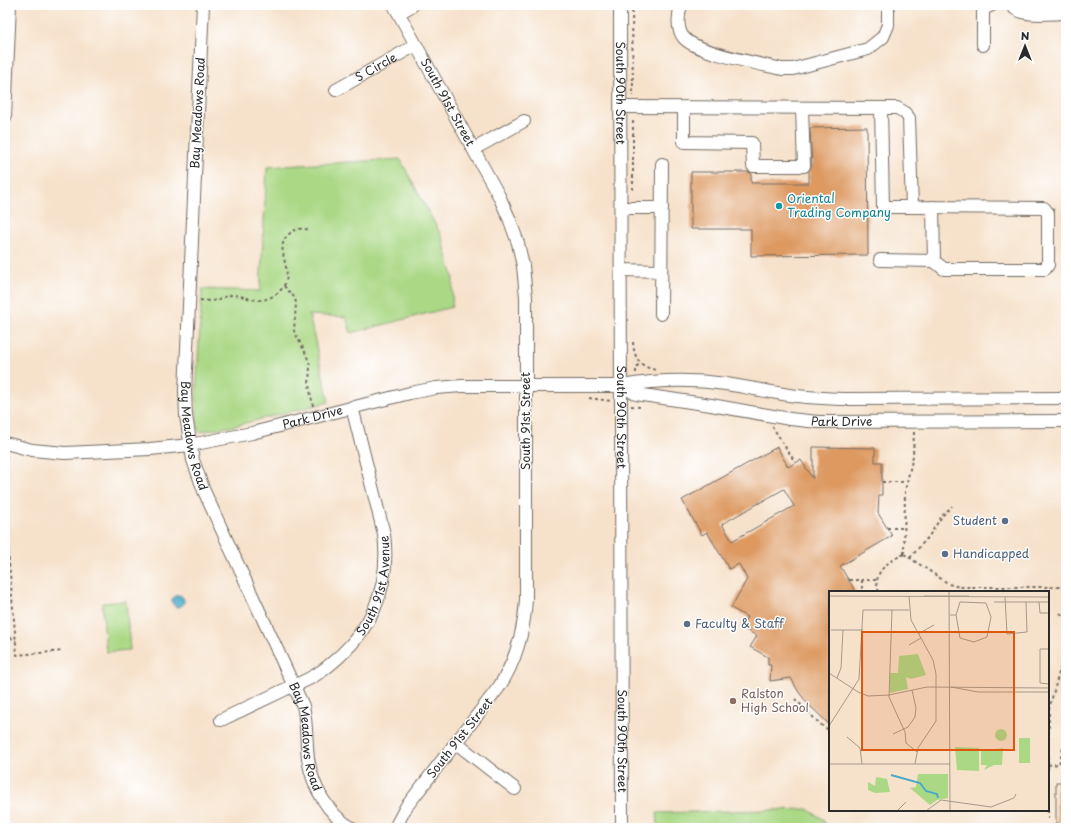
<svg xmlns="http://www.w3.org/2000/svg" width="1071" height="833" viewBox="0 0 1071 833" font-family="'Playpen Sans',sans-serif">
<style>
.green{fill:#aad885;stroke:#6a8258}
.water{fill:#49aac9;stroke:#3a6a7a}
.building{fill:#dd9960;fill-rule:evenodd}
.lines{fill:none;stroke-linecap:round;stroke-linejoin:round}
.minor-casing{stroke:#726b63;stroke-width:14}
.path{stroke:#726b63;stroke-width:2;stroke-dasharray:3 3;stroke-linecap:butt}
.minor{stroke:#fff;stroke-width:12}
.culture-dot{fill:#0f9aa8;stroke:#fff;stroke-width:1.5}
.service-dot{fill:#5c6f8a;stroke:#fff;stroke-width:1.5}
.education-dot{fill:#8d6e63;stroke:#fff;stroke-width:1.5}
.labels{text-anchor:middle;stroke-width:3;stroke-linejoin:round;paint-order:stroke}
.street-label{font-size:12px;fill:#2b2b2b;stroke:#fff}
.culture-label{font-size:12px;fill:#0d838f;stroke:#fff;text-anchor:start}
.service-label{font-size:12px;fill:#4e5e75;stroke:#fff;text-anchor:start}
.education-label{font-size:12px;fill:#785e54;stroke:#fff;text-anchor:start}
.inset-river{fill:none;stroke:#49aac9;stroke-width:2}
.inset-road{fill:none;stroke:#a5988a;stroke-width:1}
.view{fill:#df570e;fill-opacity:0.15;stroke:#df570e;stroke-width:2}
.inset-edge{fill:none;stroke:#2b2b2b;stroke-width:2}
</style>
<rect width="100%" height="100%" fill="#fff"/>
<filter id="ink" filterUnits="userSpaceOnUse"><feTurbulence type="fractalNoise" baseFrequency=".025" numOctaves="2"/><feDisplacementMap in="SourceGraphic" scale="8" xChannelSelector="R" yChannelSelector="G"/><feConvolveMatrix kernelMatrix="1 2 1 2 8 2 1 2 1" color-interpolation-filters="sRGB"/></filter>
<filter id="wash" filterUnits="userSpaceOnUse"><feTurbulence type="fractalNoise" baseFrequency=".012" numOctaves="4" result="noise"/><feDisplacementMap in="SourceGraphic" scale="16" xChannelSelector="R" yChannelSelector="G"/><feGaussianBlur stdDeviation="0.9" result="paint"/><feColorMatrix in="noise" values="0 0 0 0 0 0 0 0 0 0 0 0 0 0 0 0 0 1.4 0 .05"/><feComposite in="paint" operator="in"/></filter>
<g filter="url(#wash)">
<rect width="100%" height="100%" fill="#f6e1ca"/>
<!-- green -->
<g class="green">
<polygon points="400,159 442,237 453,277 452,307 351,333 346,317 309,315 329,402 234,426 199,432 197,422 196,396 202,289 260,291 267,167"/>
<polygon points="126,601 130,650 106,652 102,603"/>
<polygon points="807,809 823,819 828,828 658,828 657,813"/>
</g>
<!-- water -->
<circle class="water" cx="178" cy="601" r="6"/>
<g id="blocks">
<!-- building -->
<g class="building">
<polygon points="867,127 868,255 751,256 751,229 691,229 691,172 748,172 751,173 751,183 809,183 809,171 812,166 810,128"/>
<path d="M777,447l11,20 13,-7 12,19v-32l62,1v14h7v33h-3l-1,18 14,23 -52,30 16,26h-26v133l-23,-22 -9,-12 -7,-13 -21,3 1,-16h-3v-8l-18,-10 7,-11 -16,-9 6,-10 -16,-9 16,-29 -8,-15 -10,5 -22,-37 -5,3 -20,-35zM784,489l10,17 -62,35 -10,-17z"/>
<rect x="1056" y="782" width="10" height="46"/>
</g>
</g>
</g>
<g filter="url(#ink)">
<use href="#blocks" fill-opacity="0" stroke="#726b63" stroke-width="1"/>
<g class="lines">
<!-- minor casing -->
<g class="minor-casing">
<g id="minor">
<path id="s1" d="M203,5l-18,386 1,25 7,44 11,31 99,215c4,17 3,35 5,52 4,28 19,56 44,70"/>
<path id="s2" d="M394,5l105,191 10,22 9,25 5,23 3,31v303c-2,31 -10,61 -27,87l-93,120 -11,21"/>
<path id="s3" d="M620,5l2,823"/>
<path d="M681,5c-3,11 -5,24 3,33 13,15 77,26 98,31h11l75,-20 15,-12 5,-12v-20"/>
<path d="M1011,5c10,13 40,8 55,8"/>
<polyline points="399,13 413,5"/>
<polyline points="983,45 983,9 992,5"/>
<path id="s4" d="M336,90l80,-45"/>
<polyline points="621,107 897,108 904,112 909,118 912,207 1044,208 1048,213 1048,265 1045,269 944,269 934,261 880,260"/>
<polyline points="684,108 684,142 752,143 753,166 804,166 802,108"/>
<polyline points="881,108 883,207 912,207"/>
<polyline points="5,117 10,5"/>
<polyline points="474,149 524,121"/>
<polyline points="933,207 934,261"/>
<polyline points="621,208 662,208"/>
<polyline points="621,270 661,271"/>
<polyline points="661,314 662,164"/>
<path id="s5" d="M622,386l14,8 75,11 79,14 28,3 248,-1"/>
<path id="s6" d="M5,443l27,7 33,3 85,-4 40,-4 62,-12 158,-40 26,-5 26,-2h160c33,-6 70,-7 104,-2 21,3 42,8 63,11 19,3 37,3 56,4l221,-1"/>
<path id="s7" d="M221,720c21,-10 42,-20 63,-30 11,-5 23,-9 33,-16 9,-5 16,-12 24,-19 35,-33 49,-74 43,-121l-32,-127"/>
<polyline points="456,743 515,789"/>
</g>
</g>
<!-- path -->
<g class="path">
<polyline points="632,5 633,96"/>
<polyline points="633,190 633,118"/>
<polyline points="284,286 295,298 296,303 294,331 306,354 310,365 309,385 313,406"/>
<path d="M200,300c6,1 12,1 18,0 5,-2 9,-5 15,-5 8,0 15,4 24,5 9,1 21,-5 26,-13 12,-17 -10,-38 5,-52 7,-7 13,-7 22,-5"/>
<path d="M633,342c1,16 7,26 24,28"/>
<polyline points="636,373 636,369 639,363"/>
<polyline points="589,398 611,401"/>
<polyline points="631,406 640,407"/>
<polyline points="772,426 795,462"/>
<polyline points="5,464 7,455"/>
<polyline points="882,482 906,482"/>
<polyline points="5,516 17,655 62,651"/>
<polyline points="887,528 905,528"/>
<polyline points="904,554 949,584 959,587 1066,587"/>
<polyline points="904,554 905,491 913,456 914,432"/>
<polyline points="910,558 929,536 942,516 952,506"/>
<polyline points="849,580 877,580"/>
<polyline points="862,580 862,592"/>
<path d="M879,592c-8,-20 10,-31 25,-38"/>
<polyline points="1060,613 1066,618"/>
<polyline points="5,634 16,641"/>
<polyline points="795,699 820,724 830,731"/>
<polyline points="1048,765 1059,764 1063,748 1066,748"/>
<polyline points="1048,770 1049,709 1066,647"/>
<polyline points="1048,810 1048,820"/>
</g>
<!-- minor -->
<use href="#minor" class="minor"/>
</g>
</g>
<!-- markers -->
<circle class="culture-dot" cx="779" cy="206" r="4"/>
<g class="service-dot">
<circle cx="1005" cy="521" r="4"/>
<circle cx="945" cy="554" r="4"/>
<circle cx="687" cy="624" r="4"/>
</g>
<circle class="education-dot" cx="733" cy="701" r="4"/>
<g class="labels">
<!-- street labels -->
<g class="street-label">
<text dy="4" stroke="none"><textPath href="#s4" startOffset="46">S Circle</textPath></text>
<text dy="4" stroke="none"><textPath href="#s3" startOffset="88">South 90th Street</textPath></text>
<text dy="4" stroke="none"><textPath href="#s2" startOffset="111">South 91st Street</textPath></text>
<text transform="translate(198 113) rotate(-87)" y="4">Bay Meadows Road</text>
<text dy="4" stroke="none"><textPath href="#s3" startOffset="412">South 90th Street</textPath></text>
<text dy="4" stroke="none"><textPath href="#s6" startOffset="312">Park Drive</textPath></text>
<text transform="translate(526 421) rotate(-90)" y="4">South 91st Street</text>
<text dy="4" stroke="none"><textPath href="#s5" startOffset="224">Park Drive</textPath></text>
<text dy="4" stroke="none"><textPath href="#s1" startOffset="432">Bay Meadows Road</textPath></text>
<text dy="4" stroke="none"><textPath href="#s7" startOffset="217">South 91st Avenue</textPath></text>
<text dy="4" stroke="none"><textPath href="#s1" startOffset="756">Bay Meadows Road</textPath></text>
<text transform="translate(460 738) rotate(-52)" y="4">South 91st Street</text>
<text dy="4" stroke="none"><textPath href="#s3" startOffset="736">South 90th Street</textPath></text>
</g>
<!-- culture labels -->
<g class="culture-label">
<text x="787" y="203">Oriental<tspan x="787" dy="14">Trading Company</tspan></text>
</g>
<!-- service labels -->
<g class="service-label">
<text x="997" y="525" text-anchor="end">Student</text>
<text x="953" y="558">Handicapped</text>
<text x="695" y="628">Faculty &amp; Staff</text>
</g>
<!-- education labels -->
<g class="education-label">
<text x="741" y="698">Ralston<tspan x="741" dy="14">High School</tspan></text>
</g>
</g>
<!-- overview -->
<g transform="translate(829 591)">
<rect width="220" height="220" fill="#f6e1ca"/>
<path d="M89,63l8,21 -15,4 -5,-2 2,12 -18,4v-20h8l1,-17zM166 144a6 6 0 1 1 12 0a6 6 0 1 1-12 0ZM190,147h11v25h-11zM126,156l24,1v23l-22,-1zM174,157l-1,17h-8l-10,5 3,-5h-6v-14zM89,183h30v24l-11,2 -7,5 -20,-17 6,-1zM47,186l11,2 3,13 -15,1 -7,-3v-8l7,4z" fill="#aad885"/>
<path class="inset-river" d="M62,184l29,8 6,8 11,3 1,4"/>
<path class="inset-road" d="M120,0l1,220M0,5l220,1M80,5l2,24 22,40 3,14v47l-18,27 -3,16M95,5h45M176,6l2,37 20,-2 -1,-30M165,11h55M210,11l1,11h9M37,19h43M63,19l-3,87 16,35 1,11 11,9M121,24h6l4,23 14,4 13,-5 4,-20 -5,-14 -26,-1 -4,13M2,39h32M89,43l16,-9M80,54l12,-7M220,58h-9v34l9,1M0,82l29,19 10,4 21,-1 38,-8 122,1M8,87l4,-10 2,-38M122,96l27,5h71M0,135l30,-47 4,-69h3M64,143l15,-7 7,-10 1,-9 -4,-18M18,146l13,11 2,16M0,173h121M68,220l9,-9M97,220l15,-11 50,7 23,-9 2,-4"/>
<path class="view" d="M33,41h152v118h-152z"/>
<rect width="220" height="220" class="inset-edge"/>
</g>
<!-- margin -->
<rect width="1071" height="833" fill="none" stroke="#fff" stroke-width="20"/>
<!-- north arrow -->
<g transform="translate(1025 46)" stroke="#ffffff" stroke-width="3" paint-order="stroke">
<path d="M0-3L7 15L0 10L-7 15Z" fill="#2b2b2b"/>
<text y="-6" font-size="11" font-weight="bold" text-anchor="middle" fill="#2b2b2b">N</text>
</g>
</svg>
